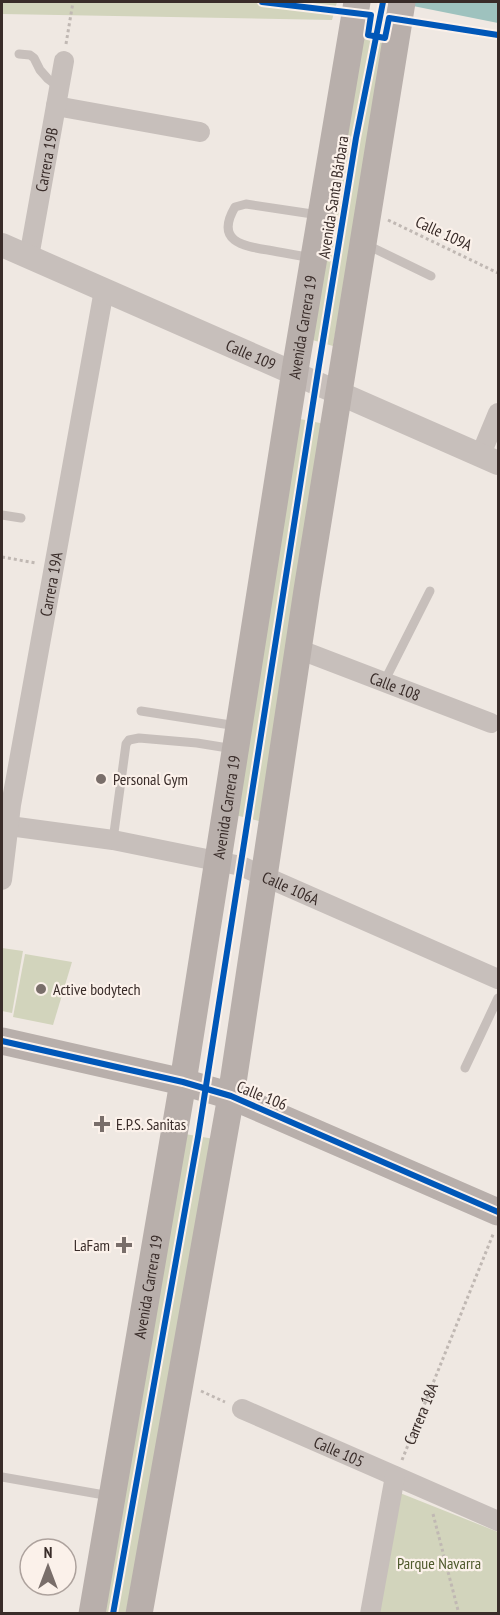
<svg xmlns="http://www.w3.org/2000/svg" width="500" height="1615" viewBox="0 0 500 1615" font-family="'PT Sans Narrow',sans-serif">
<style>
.green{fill:#d2d4bc}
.water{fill:#9ec2be}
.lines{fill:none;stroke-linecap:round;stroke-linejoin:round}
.path{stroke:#c0b8b3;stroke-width:3;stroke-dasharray:3 3;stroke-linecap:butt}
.service{stroke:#c7bfbb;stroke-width:9}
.minor{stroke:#c7bfbb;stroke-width:20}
.tertiary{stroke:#c7bfbb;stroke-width:24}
.secondary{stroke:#b8afab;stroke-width:27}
.cycleway-casing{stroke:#fbf1ea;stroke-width:10}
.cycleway{stroke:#0057b8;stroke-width:6}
.poi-dot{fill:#796e6a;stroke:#fbf1ea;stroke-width:2}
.labels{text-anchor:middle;stroke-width:4.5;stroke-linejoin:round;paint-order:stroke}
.street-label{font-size:16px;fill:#392c29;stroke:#fbf1ea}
.poi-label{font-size:16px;fill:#392c29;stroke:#fbf1ea;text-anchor:start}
.park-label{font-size:16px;fill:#4d592b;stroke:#fbf1ea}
</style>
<rect width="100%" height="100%" fill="#efe8e2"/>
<!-- green -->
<g class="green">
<polygon points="2,2 337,2 332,20 2,14"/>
<polygon points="360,38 386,44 333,346 309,339"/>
<polygon points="300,419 325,424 259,821 235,815"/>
<polygon points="2,948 23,951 12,1013 2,1011"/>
<polygon points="25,954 72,962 53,1025 13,1017"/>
<polygon points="185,1134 214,1139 126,1613 100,1614"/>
<polygon points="400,1493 498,1532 498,1613 378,1614"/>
</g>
<!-- water -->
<polygon class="water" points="393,2 498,2 498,23"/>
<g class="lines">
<!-- path -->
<g class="path">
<polyline points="66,44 73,2"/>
<polyline points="388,220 498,273"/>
<polyline points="2,557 36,563"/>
<polyline points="201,1391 225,1402"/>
<path id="s1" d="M402,1460l92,-228"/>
<polyline points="433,1514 459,1614"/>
</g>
<!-- service -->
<g class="service">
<polyline points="19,54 30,55 34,58 40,70 48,79 60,88"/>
<polyline points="365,244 431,276"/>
<path d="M312,258c-15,-3 -29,-5 -44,-8 -26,-4 -53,-9 -33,-43l11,-3 73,11"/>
<polyline points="2,515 21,518"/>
<polyline points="384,682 430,591"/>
<polyline points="141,711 237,726"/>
<polyline points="113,840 126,744 129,740 139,738 197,743 234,749"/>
<polyline points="465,1068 498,998"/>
<polyline points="2,1477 110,1496"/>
</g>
<!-- minor -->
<g class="minor">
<polyline points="56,106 200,132"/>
<path id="s2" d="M29,257l35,-196"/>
<polyline points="481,454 498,413"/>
<path id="s3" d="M298,649l193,74"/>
<path id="s4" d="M2,825l111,15 128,26 257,113"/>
<path id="s5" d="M2,880l9,-75 93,-515"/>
<path id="s6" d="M242,1409l256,112"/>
<polyline points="370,1614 395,1476"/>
</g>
<!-- tertiary -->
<path class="tertiary" id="s7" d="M2,245l496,218"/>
<!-- secondary -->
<g class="secondary">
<polyline points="2,1041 183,1082 231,1096 498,1212"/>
<path id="s8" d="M92,1614l91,-532 114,-724 60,-356"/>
<polyline points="139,1614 231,1096 307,590 402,2"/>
</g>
<!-- cycleway casing -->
<g class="cycleway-casing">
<g id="cycleway">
<polyline points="262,2 371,15 368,35 385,38 389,18 498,35"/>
<polyline points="2,1041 183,1082 231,1096 498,1212"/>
<polyline points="113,1614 198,1137 319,365 356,138 383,2"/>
</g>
</g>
<!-- cycleway -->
<use href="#cycleway" class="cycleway"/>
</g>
<!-- markers -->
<g class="poi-dot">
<circle cx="101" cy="779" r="6"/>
<circle cx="41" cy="989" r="6"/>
<path d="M99 1115h6v6h6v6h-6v6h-6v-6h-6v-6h6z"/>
<path d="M121 1236h6v6h6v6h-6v6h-6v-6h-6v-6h6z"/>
</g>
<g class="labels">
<!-- street labels -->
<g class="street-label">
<text dy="6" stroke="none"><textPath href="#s2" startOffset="99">Carrera 19B</textPath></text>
<text transform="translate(333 197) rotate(-81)" y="6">Avenida Santa Bárbara</text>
<text transform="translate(444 233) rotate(25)" y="6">Calle 109A</text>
<text dy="6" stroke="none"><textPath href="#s8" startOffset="1304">Avenida Carrera 19</textPath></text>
<text dy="6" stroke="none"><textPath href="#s7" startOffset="272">Calle 109</textPath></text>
<text dy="6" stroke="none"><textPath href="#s5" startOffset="300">Carrera 19A</textPath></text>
<text dy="6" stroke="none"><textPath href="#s3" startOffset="104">Calle 108</textPath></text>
<text dy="6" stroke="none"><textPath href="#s8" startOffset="818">Avenida Carrera 19</textPath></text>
<text dy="6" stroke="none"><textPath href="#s4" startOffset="297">Calle 106A</textPath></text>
<text transform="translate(262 1095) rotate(22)" y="6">Calle 106</text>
<text dy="6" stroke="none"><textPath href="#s8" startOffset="332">Avenida Carrera 19</textPath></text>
<text dy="6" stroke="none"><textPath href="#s1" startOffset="50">Carrera 18A</textPath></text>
<text dy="6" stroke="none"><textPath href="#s6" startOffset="106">Calle 105</textPath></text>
</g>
<!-- poi labels -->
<g class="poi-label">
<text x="113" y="785">Personal Gym</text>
<text x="53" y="995">Active bodytech</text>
<text x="116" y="1130">E.P.S. Sanitas</text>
<text x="110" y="1251" text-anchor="end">LaFam</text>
</g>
<!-- park labels -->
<g class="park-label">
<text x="439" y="1569">Parque Navarra</text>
</g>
</g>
<!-- border -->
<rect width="500" height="1615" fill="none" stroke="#392c29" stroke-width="6"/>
<!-- north arrow -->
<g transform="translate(48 1567)"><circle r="28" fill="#fbf1ea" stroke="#ada29d" stroke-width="1.5"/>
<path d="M0-4.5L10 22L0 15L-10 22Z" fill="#796e6a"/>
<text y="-9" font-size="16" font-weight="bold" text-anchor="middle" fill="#392c29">N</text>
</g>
</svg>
